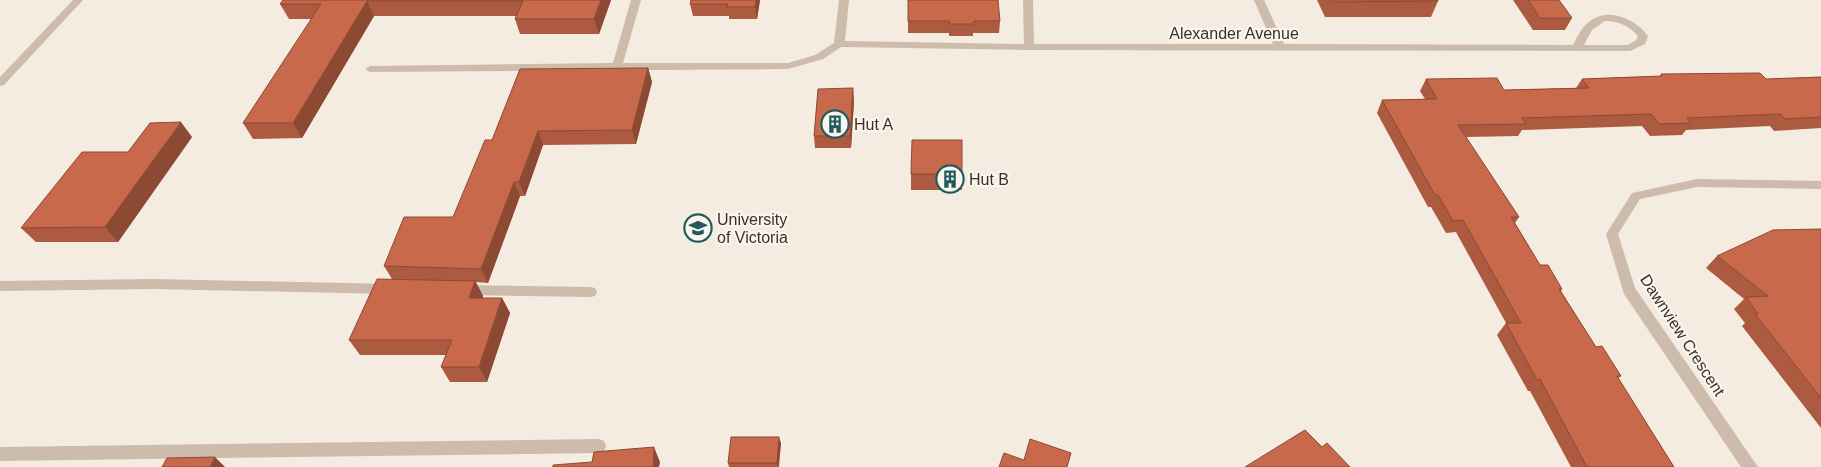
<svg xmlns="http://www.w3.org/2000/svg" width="1821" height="467" viewBox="0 0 1821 467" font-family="Arial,sans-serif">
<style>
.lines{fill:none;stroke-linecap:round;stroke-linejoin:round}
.service{fill:#cdbbac;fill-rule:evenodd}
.minor{fill:#cdbbac;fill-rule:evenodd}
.tertiary{fill:#cdbbac;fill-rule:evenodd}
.wall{fill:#ac5a40}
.shaded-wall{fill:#8c4a34}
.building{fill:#c8694b;stroke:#8c4a34}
.labels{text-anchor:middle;stroke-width:4.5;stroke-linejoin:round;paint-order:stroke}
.street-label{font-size:16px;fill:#3b302b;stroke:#fbf5ee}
.poi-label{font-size:16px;fill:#3b302b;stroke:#fbf5ee;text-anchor:start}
</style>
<rect width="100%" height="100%" fill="#f4ebe1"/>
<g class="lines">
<!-- service -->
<g class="service">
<path d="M631,0h10l-18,63h165l27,-8 19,-12 5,-43h10l-4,41 179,3 -1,-44h10l1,44h239l-19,-44h10l20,44 289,1c4,-8 9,-18 16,-23 18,-16 47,-3 59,14l-3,8 -15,7 -601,-1 -188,-3 -18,12 -35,10 -418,3 -5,-3 5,-3 243,-3zM1605,21c14,0 24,5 33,15l-2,4 -8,5h-44l8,-15z"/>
<polygon points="154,279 390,284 395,285 397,289 395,293 390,294 154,289 0,291 0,281"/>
<polygon points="465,285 590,287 595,288 597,292 595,296 590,297 465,295 460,294 458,290 460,286"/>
<polygon points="599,439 604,441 606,446 604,451 599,453 0,461 0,447"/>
</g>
<!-- minor -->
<polygon class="minor" points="1697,179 1821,181 1821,189 1697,187 1640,199 1618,234 1635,288 1758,467 1741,467 1624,294 1606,234 1632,193"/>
<!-- tertiary -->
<polygon class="tertiary" points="73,0 83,0 4,85 0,86 0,77"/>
</g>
<!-- wall -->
<g class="wall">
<polygon points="283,0 611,0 599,34 520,34 515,19 516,16 374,16 302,138 253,139 243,123 312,19 289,19 280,4"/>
<polygon points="760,0 757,19 729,19 729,16 693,16 690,4"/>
<polygon points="908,0 1000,21 999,33 973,33 973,36 949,36 949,33 908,33"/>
<polygon points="1317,0 1438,0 1438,1 1431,17 1325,17"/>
<polygon points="1513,0 1559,0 1572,18 1565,30 1533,30"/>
<polygon points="648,68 652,82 636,144 543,145 525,196 520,196 488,283 476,282 483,296 483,298 502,298 510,313 487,382 450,382 441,367 446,355 360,355 349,340 392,279 384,266 453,217 492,140"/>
<polygon points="1661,74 1766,79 1821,77 1821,128 1774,131 1770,126 1686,130 1682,135 1650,136 1642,126 1522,130 1518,136 1466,137 1519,217 1515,223 1540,265 1562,289 1561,291 1596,347 1621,376 1618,378 1674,467 1571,467 1530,391 1528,391 1497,335 1506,323 1456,232 1446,233 1431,207 1428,207 1377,113 1382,100 1425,99 1420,91 1426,79 1504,90 1576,88 1582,79 1660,76"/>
<polygon points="854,100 851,148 815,148 814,136"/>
<polygon points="192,137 118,242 36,242 21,228 128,152"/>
<rect x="911" y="174" width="51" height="16"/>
<polygon points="1821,229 1821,428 1742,326 1745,323 1734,309 1744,299 1706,268 1717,256"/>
<polygon points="781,443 779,467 729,467 728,463"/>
</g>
<!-- shaded-wall -->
<g class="shaded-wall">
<polygon points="601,0 611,0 599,34 594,19"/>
<polygon points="756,0 760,0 757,19 755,7"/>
<polygon points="367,1 374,16 302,138 293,123"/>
<polygon points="648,68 652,82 636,144 632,130"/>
<polygon points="853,88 854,100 851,148 850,136"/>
<polygon points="181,122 192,137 118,242 105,227"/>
<polygon points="538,131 543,145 525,196 519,182"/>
<polygon points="514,182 520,196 488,283 481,269"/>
<polygon points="475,281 483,296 477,314 469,298"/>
<polygon points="502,298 510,313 487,382 479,367"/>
<polygon points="779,437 781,443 778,467 777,463"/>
<polygon points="654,447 660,462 659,467 653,467"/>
<polygon points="215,457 225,467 210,467"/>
</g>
<!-- building -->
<g class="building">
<polygon points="283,0 601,0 594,19 515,19 523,1 367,1 293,123 243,123 321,4 280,4"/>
<polygon points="691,0 756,0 755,7 727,7 728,4 690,4"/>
<polygon points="908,0 998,0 1000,21 974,21 973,24 950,24 949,21 908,21"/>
<polygon points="1330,0 1438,0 1438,1 1331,2"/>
<polygon points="1528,0 1559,0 1572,18 1540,18"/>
<polygon points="648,68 632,130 538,131 519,182 514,182 481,269 384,266 404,217 453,217 485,140 492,140 520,69"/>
<polygon points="1760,73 1766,79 1821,77 1821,117 1785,119 1780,114 1687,118 1691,123 1659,124 1651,114 1522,118 1526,124 1458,125 1519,217 1511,217 1540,265 1548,265 1562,289 1559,289 1596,347 1602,346 1621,376 1617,376 1674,467 1587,467 1540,379 1537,380 1506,323 1521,323 1463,220 1453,221 1438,195 1435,195 1382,100 1437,99 1426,79 1497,78 1504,90 1589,88 1582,79 1662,76 1661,74"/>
<polygon points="853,88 850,136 814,136 818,89"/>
<polygon points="181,122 105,227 21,228 82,152 128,152 150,123"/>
<polygon points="912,140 962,140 962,174 911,174"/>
<polygon points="1821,229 1821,398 1755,314 1758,314 1746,297 1768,296 1717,256 1773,230"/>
<polygon points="377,279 475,281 469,298 502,298 479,367 441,367 452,340 349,340"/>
<polygon points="1305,430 1322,447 1327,443 1350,467 1245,467"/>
<polygon points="731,437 779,437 777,463 728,463"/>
<polygon points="1030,439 1071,453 1067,467 999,467 1004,453 1024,460"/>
<polygon points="654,447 653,467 553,467 553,465 592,462 594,452"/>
<polygon points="215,457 210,467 162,467 167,458"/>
</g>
<!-- icons -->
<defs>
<g id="building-ring" transform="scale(1.4375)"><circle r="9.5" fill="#fbf5ee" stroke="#1f5a5e" stroke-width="1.5"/><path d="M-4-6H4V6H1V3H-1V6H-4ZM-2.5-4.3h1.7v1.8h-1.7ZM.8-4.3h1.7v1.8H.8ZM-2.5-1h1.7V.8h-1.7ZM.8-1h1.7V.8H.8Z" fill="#1f5a5e"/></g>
<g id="university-ring" transform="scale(1.4375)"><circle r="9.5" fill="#fbf5ee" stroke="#1f5a5e" stroke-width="1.5"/><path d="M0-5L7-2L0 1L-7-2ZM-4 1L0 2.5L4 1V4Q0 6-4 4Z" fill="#1f5a5e"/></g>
</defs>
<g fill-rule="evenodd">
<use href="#building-ring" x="835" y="124"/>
<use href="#building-ring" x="950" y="179"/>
<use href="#university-ring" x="698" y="228"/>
</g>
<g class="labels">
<!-- street labels -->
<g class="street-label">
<text x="1234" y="39">Alexander Avenue</text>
<text transform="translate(1683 335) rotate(57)" y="6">Dawnview Crescent</text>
</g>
<!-- poi labels -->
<g class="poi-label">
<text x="854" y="130">Hut A</text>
<text x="969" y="185">Hut B</text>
<text x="717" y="225">University<tspan x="717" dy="18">of Victoria</tspan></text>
</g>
</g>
</svg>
